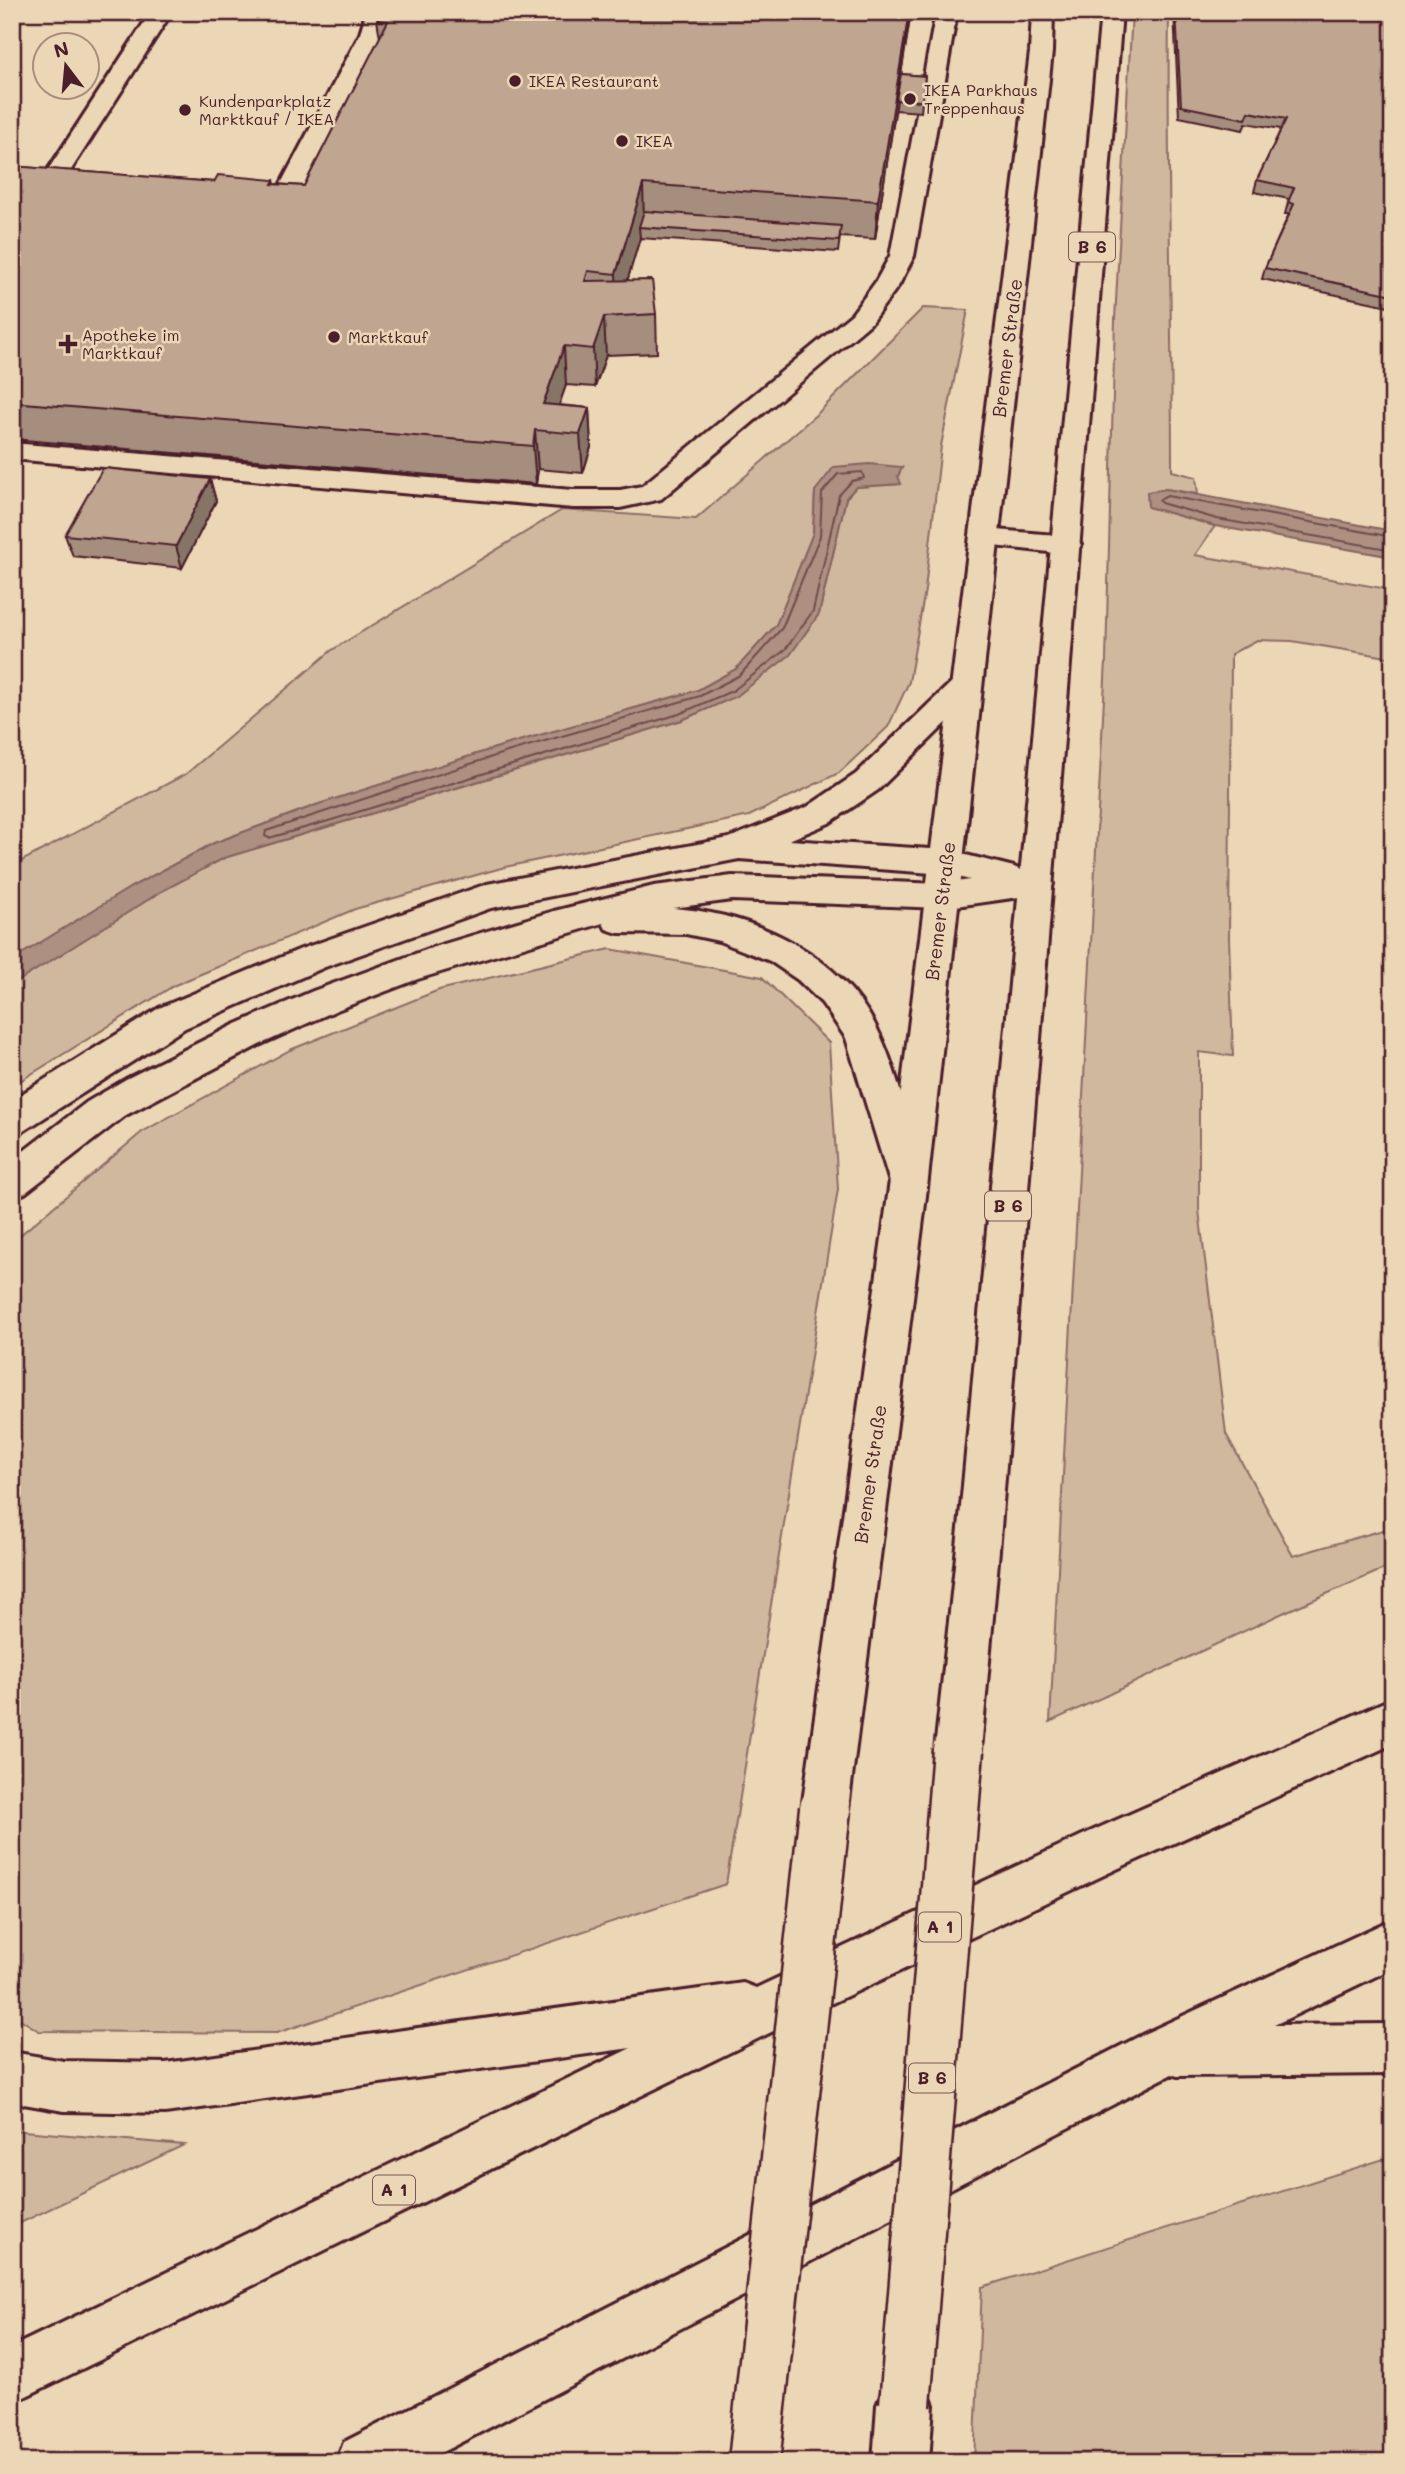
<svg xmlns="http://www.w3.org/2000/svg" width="1405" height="2474" font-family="Mali,sans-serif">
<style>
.green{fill:#d0b89f;stroke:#8d6c65;stroke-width:2}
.water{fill:#ad9081;stroke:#85635f;stroke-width:2}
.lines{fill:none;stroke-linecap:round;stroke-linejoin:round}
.shore{stroke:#724c4d;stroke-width:2}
.minor-casing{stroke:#4a1f2b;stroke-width:6}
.major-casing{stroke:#4a1f2b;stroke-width:6}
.highway-casing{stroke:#4a1f2b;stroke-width:6}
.minor{fill:#ebd6b5;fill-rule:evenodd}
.major{fill:#ebd6b5;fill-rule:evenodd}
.highway{fill:#ebd6b5;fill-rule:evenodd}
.major-bridge-casing{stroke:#4a1f2b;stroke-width:55;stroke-linecap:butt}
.major-bridge{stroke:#ebd6b5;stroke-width:50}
.wall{fill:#a58e7d;stroke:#4a1f2b;stroke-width:2}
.shaded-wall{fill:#867466;stroke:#4a1f2b;stroke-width:2}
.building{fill:#c0a591;stroke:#4a1f2b;stroke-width:2}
.poi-dot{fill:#4a1f2b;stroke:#ebd6b5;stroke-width:2.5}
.labels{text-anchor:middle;stroke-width:5;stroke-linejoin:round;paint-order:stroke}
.far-poi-label{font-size:16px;fill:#4a1f2b;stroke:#ebd6b5;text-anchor:start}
.shield{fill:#ebd6b5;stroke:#7a5654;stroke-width:2}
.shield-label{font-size:18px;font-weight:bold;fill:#4a1f2b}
.street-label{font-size:19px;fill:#4a1f2b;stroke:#ebd6b5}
</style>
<rect width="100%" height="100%" fill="#ebd6b5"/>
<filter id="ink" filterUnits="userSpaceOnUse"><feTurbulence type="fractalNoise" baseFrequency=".0143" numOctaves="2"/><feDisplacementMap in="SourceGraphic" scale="14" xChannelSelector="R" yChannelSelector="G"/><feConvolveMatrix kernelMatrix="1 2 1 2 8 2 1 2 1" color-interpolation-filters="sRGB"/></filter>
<g filter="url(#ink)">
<path class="green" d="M1132 12H1169C1167 165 1172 318 1172 471L1196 477 1198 494 1166 489 1148 492V507L1215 526 1195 555 1393 590V658L1292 641 1257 640 1231 654 1229 938 1233 1056 1199 1052V1210L1226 1434 1293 1556 1393 1527V1565L1285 1612 1050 1722 1106 660 1115 319Z
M923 308 968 310 941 446 925 590 909 682 888 727 839 773 749 816 505 867 355 909 175 985 12 1086V985L162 891 224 858 682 720 737 696 819 614 846 498 856 487 900 484 898 476 902 468 815 491 813 533 776 625 736 669 698 690 505 745 319 804 214 843 131 887 12 960V866L186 774 332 650 562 510 696 519 818 413Z
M610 949 762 977 829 1043 838 1189 726 1884 277 2033 39 2031 12 2014V1242L142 1132 290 1050 439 990Z
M12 2130 184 2145 12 2227Z
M1393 2156V2462H974L982 2287Z"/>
<path class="water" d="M869 464 902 467 898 476 901 484 856 487 846 498 819 614 790 655 737 696 682 720 224 858 162 891 12 985V960L131 887 214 843 319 804 505 745 698 690 736 669 776 625 813 533 815 491 834 467Z
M1166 489 1393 531V557L1215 526 1148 507 1147 492Z"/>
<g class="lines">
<path class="shore" d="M862 472 864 478 852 481 839 495 813 611 785 650 734 690 679 714 325 822 269 838 265 836 266 831 507 752 700 696 740 675 782 628 820 536 822 493 838 474Z
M1393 537 1167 496 1159 500 1161 503 1217 519 1393 550"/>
<defs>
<path id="minor" d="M151 12H172L62 184H46L42 179Z
M366 12H387L382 34 299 195 295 200H279L275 195 360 34Z
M936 12H957L914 256 899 285 870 324 661 499 620 508H573L12 459V443L573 490H620L642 486 852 314 875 283 890 256Z
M985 529 1067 536 1077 539 1081 545 1077 551 1067 554 975 544 971 538 975 532Z"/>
<path id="major" d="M1032 12H1053L1052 52 927 1188 848 1809 842 1826 825 1832 808 1826 802 1809 889 1188 1030 52Z
M1101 12H1122L1001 1528 981 1750 974 1766 958 1773 942 1766 935 1750 959 1528Z
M905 2377 925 2385 933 2405 929 2462H873L877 2405 885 2385Z"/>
<path id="highway" d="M967 675 978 678 982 685 978 692 878 790 829 823 789 840 946 850 1014 867 1027 873 1036 872 1048 875 1053 884 1048 893 942 908 732 900 673 908C757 914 844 955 880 1035 902 1083 911 1138 927 1188L921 1199 908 1204 895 1199 846 1038 822 1003 798 980 770 961 719 941 686 934 618 933 606 929 603 923 418 979 337 1010 259 1045 126 1115 25 1193 12 1198V1160L87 1102 126 1079 234 1025 313 991 434 947 554 911 654 886 732 876 942 884 970 880 946 874 739 859 491 908 325 967 185 1028 25 1130 12 1134V1100L159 1008 301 949 487 884 729 838 807 807 856 774 956 678Z
M1393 1698V1744L1121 1867 794 2021 12 2403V2347L631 2048 165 2113 64 2111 12 2102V2052L64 2061 165 2063 743 1983 756 1988 1087 1833Z
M1393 1919V1968L1274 2025 1393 2024V2074L1177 2076 1172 2074 423 2462H336L344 2442 1146 2033Z"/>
</defs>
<use href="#minor" class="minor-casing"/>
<use href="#major" class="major-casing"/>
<use href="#highway" class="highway-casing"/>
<use href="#minor" class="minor"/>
<use href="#major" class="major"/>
<use href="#highway" class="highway"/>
<defs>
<path id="major-bridge" d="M905 2405 958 1750
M754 2462 825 1809"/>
</defs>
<use href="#major-bridge" class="major-bridge-casing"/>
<use href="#major-bridge" class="major-bridge"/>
</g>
<path class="wall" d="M381 12H911L901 74 925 76 921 112 895 110 875 239 840 237 838 252 640 238 627 281 656 314 657 353 606 355 595 387 566 385 559 405 589 408 591 447 583 473 538 469 536 484 12 439V166L214 182 274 180 275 184 304 186 380 38 377 20Z
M1174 12H1393V307L1262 279 1265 268 1289 214H1285L1289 199 1254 192 1257 180 1281 129 1246 123 1243 130 1179 117Z
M210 479 216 501 182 568 73 556 65 535Z"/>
<path class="shaded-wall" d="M909 12H911L875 239 878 201Z
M643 184 644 222 639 227 640 238 618 312 616 274Z
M604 317 606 355 595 387 593 349Z
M564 346 566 385 550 431 543 404Z
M589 408 591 447 583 473 580 434Z
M535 430 538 469 536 484 533 446Z
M210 479 216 501 182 568 176 546Z"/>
<path class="building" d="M381 12H909L878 201 643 184 616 274 588 271 585 281 652 280 656 314 604 317 593 349 564 346 543 404 589 408 580 434 535 430 533 446 12 402V166L214 182 218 175 274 180 272 184 304 186 388 21 377 20Z
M1176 12H1393V295L1265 268 1294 204 1288 202 1294 188 1257 180 1286 119 1249 112 1246 119 1181 106Z
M901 74 925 76 922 101 896 100Z
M644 211 841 226 839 241 639 227Z
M103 468 210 479 176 546 65 535Z"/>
</g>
<g class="poi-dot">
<circle cx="515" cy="81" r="7"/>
<circle cx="910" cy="99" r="7"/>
<circle cx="185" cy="110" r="7"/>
<circle cx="622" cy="141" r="7"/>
<circle cx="334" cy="337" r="7"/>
<path d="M64.5 333.5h7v7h7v7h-7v7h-7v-7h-7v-7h7z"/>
</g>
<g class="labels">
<g class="far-poi-label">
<text x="529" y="87">IKEA Restaurant</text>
<text x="924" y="96">IKEA Parkhaus<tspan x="924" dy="18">Treppenhaus</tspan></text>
<text x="199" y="107">Kundenparkplatz<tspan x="199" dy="18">Marktkauf / IKEA</tspan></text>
<text x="636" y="147">IKEA</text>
<text x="82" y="341">Apotheke im<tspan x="82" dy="18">Marktkauf</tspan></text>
<text x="348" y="343">Marktkauf</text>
</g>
<g class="shield">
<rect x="1069" y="232.5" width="46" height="29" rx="5"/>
<rect x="985" y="1191.5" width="46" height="29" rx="5"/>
<rect x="919" y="1912.5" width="42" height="29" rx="5"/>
<rect x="909" y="2063.5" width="46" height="29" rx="5"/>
<rect x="373" y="2175.5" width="42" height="29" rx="5"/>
</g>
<g class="shield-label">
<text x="1092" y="253">B 6</text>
<text x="1008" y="1212">B 6</text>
<text x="940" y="1933">A 1</text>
<text x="932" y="2084">B 6</text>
<text x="394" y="2196">A 1</text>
</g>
<g class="street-label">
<text transform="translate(1007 348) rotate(-83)" y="7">Bremer Straße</text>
<text transform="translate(940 911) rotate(-83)" y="7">Bremer Straße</text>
<text transform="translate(870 1474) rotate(-82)" y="7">Bremer Straße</text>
</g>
</g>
<rect width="1405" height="2474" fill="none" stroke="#ebd6b5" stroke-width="42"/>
<rect x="21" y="21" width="1363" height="2432" fill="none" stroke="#4a1f2b" stroke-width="2.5" filter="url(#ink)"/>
<g transform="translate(66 66) rotate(344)"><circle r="33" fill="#ebd6b5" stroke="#ab8d7e" stroke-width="2"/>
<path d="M0-5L12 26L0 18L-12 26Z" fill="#4a1f2b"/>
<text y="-10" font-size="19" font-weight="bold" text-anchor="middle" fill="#4a1f2b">N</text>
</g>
</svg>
